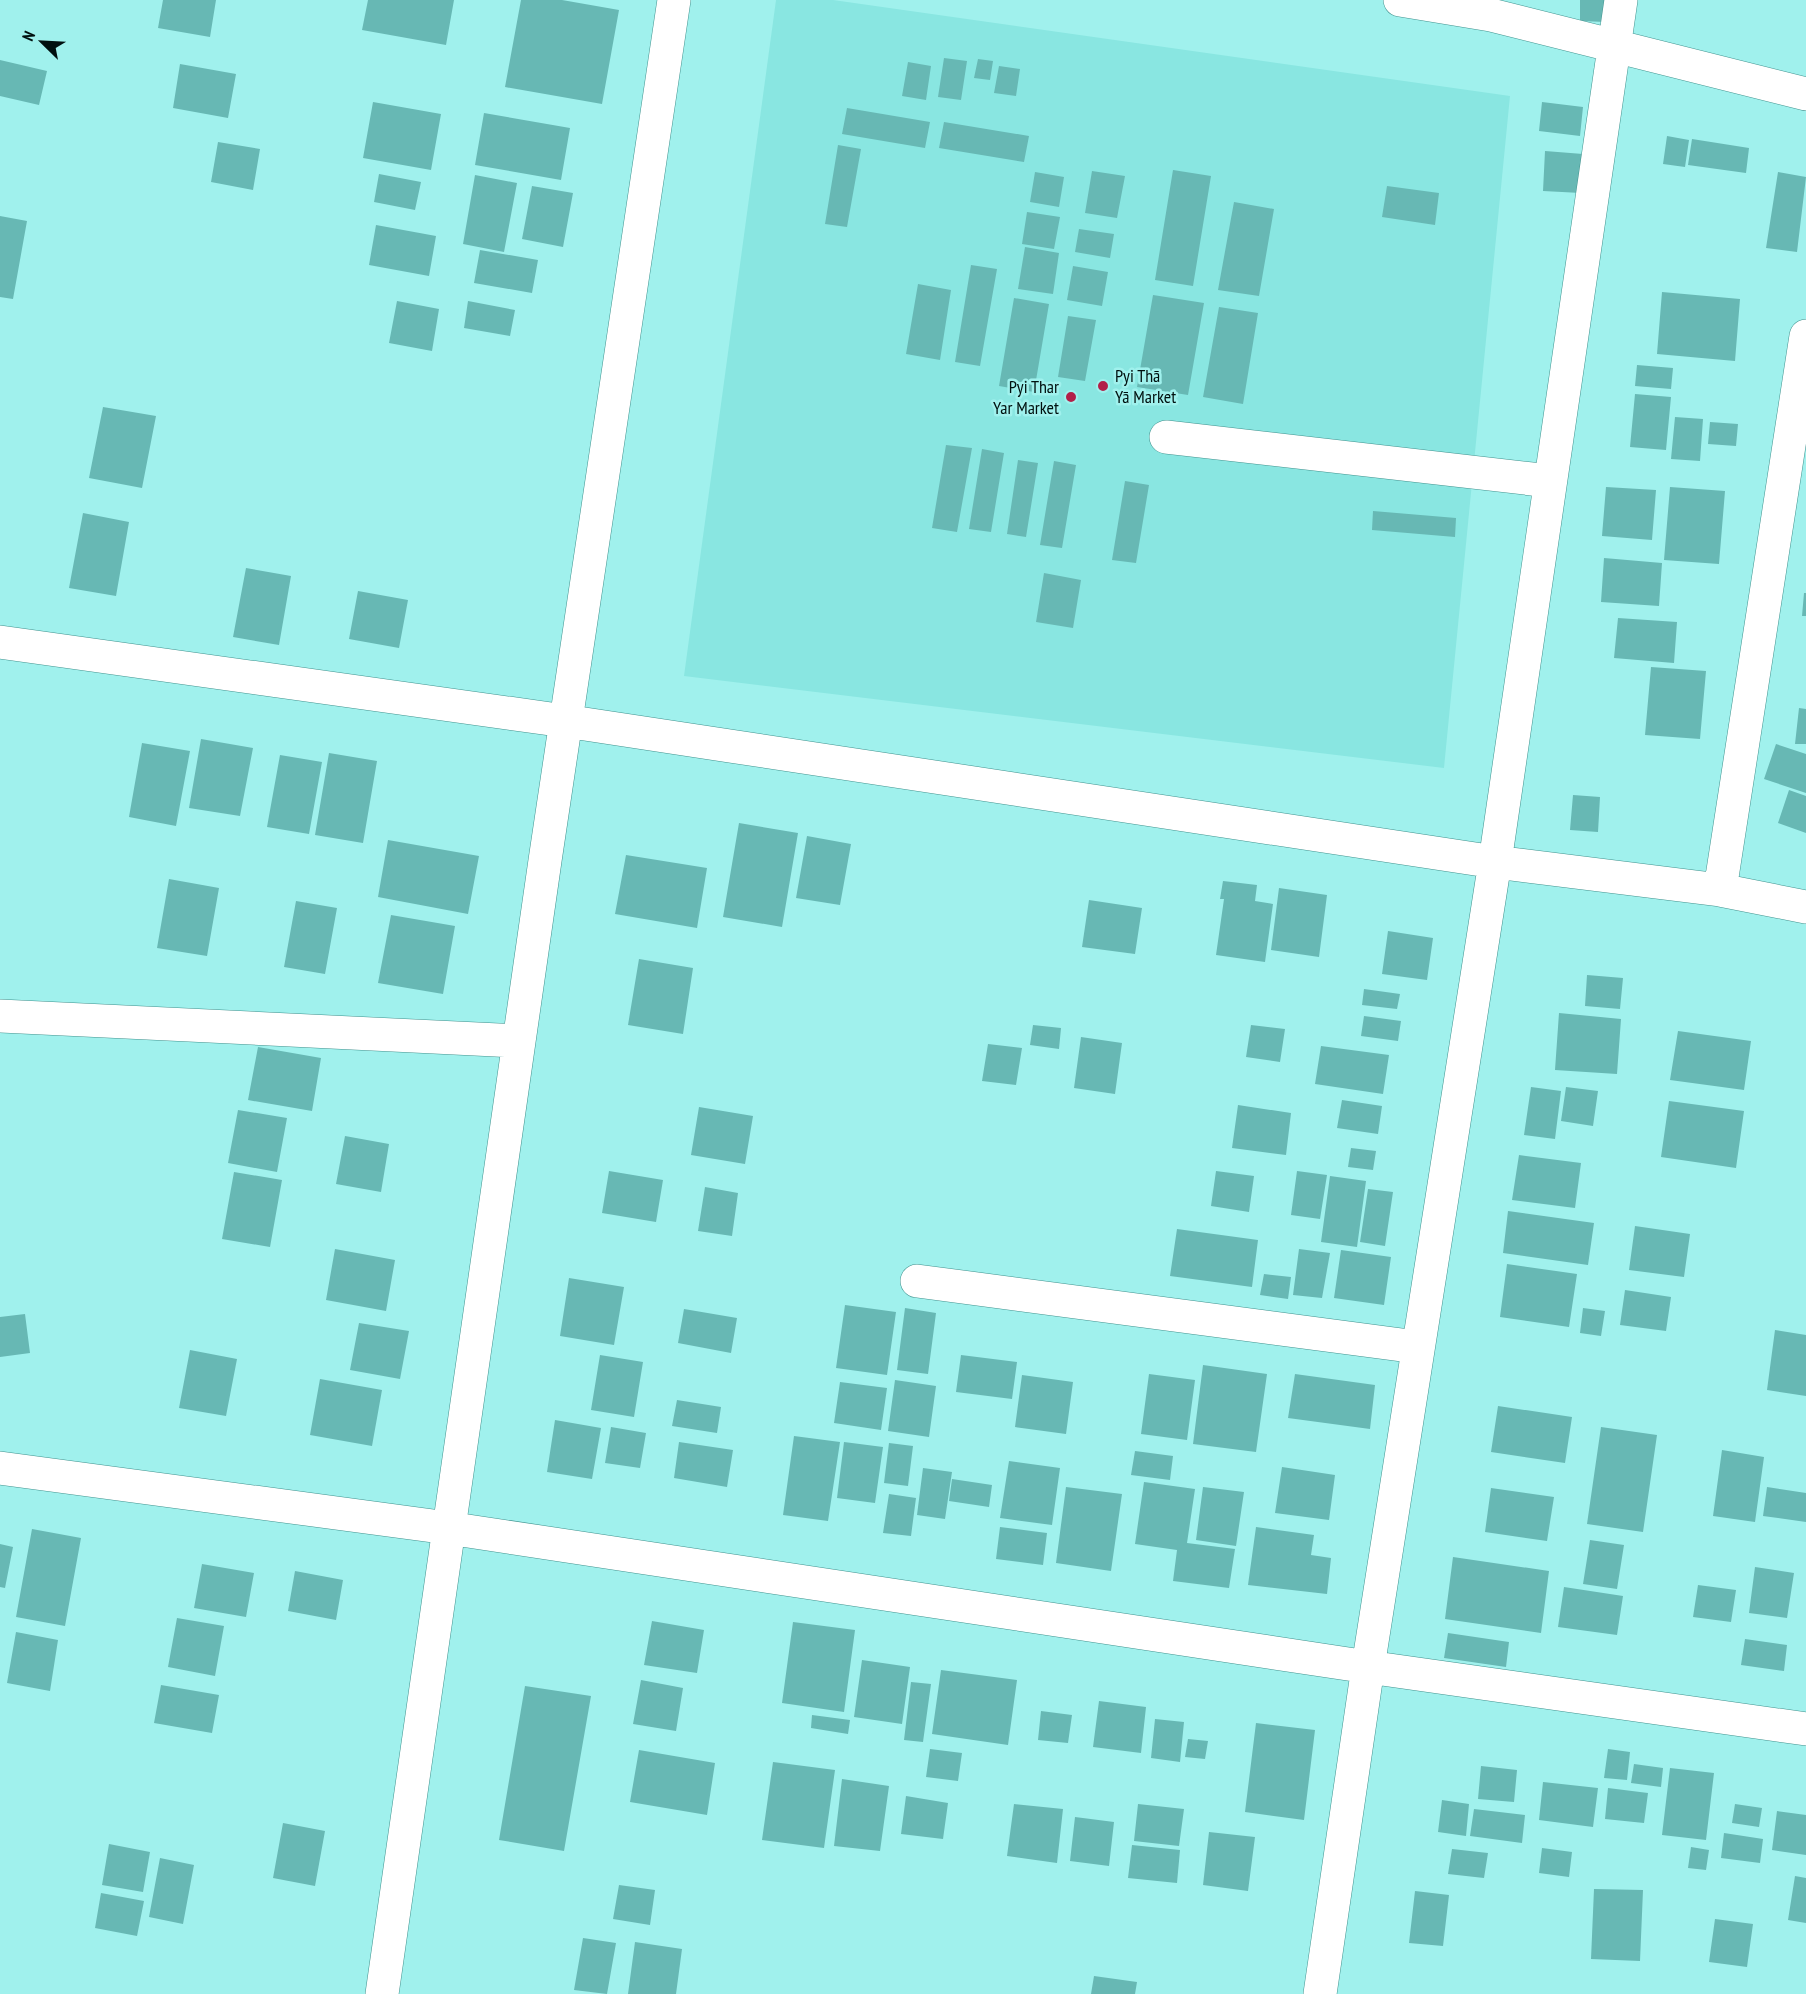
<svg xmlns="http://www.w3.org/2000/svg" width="1806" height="1994" font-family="'PT Sans Narrow',sans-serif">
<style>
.built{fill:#89e6e1}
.building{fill:#67b8b4}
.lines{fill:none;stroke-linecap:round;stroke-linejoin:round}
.minor-casing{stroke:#41938f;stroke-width:34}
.minor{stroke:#fff;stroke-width:33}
.poi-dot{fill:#b21f48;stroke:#a0f1ed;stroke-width:2}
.labels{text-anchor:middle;stroke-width:5;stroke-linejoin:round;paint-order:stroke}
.poi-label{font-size:18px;fill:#00100f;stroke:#a0f1ed;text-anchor:start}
</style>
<rect width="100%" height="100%" fill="#a0f1ed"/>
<path class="built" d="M776 0H833L1510 96 1444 768 684 676Z"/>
<path class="building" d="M163 0H216L210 37 158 28Z
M368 0H454L446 45 362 30Z
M521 0H562L619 10 602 104 505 87Z
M1580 0H1606V22L1580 21Z
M944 58 967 61 961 100 938 97Z
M978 59 993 61 990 80 974 78Z
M0 60 47 71 39 105 0 96Z
M908 62 931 66 926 100 902 96Z
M180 64 236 74 228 118 173 108Z
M999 66 1020 69 1016 96 994 93Z
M373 102 441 114 431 170 363 158Z
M1542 102 1583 107 1580 136 1539 131Z
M847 108 930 122 925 148 842 134Z
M484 113 570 128 561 180 475 165Z
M944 122 1029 136 1024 162 939 148Z
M1667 136 1689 140 1685 167 1663 164Z
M1692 139 1749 148 1746 173 1688 165Z
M218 142 260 149 253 190 211 182Z
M838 145 861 149 847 227 825 224Z
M1545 151 1583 154 1581 193 1543 191Z
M1173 170 1211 176 1193 286 1155 280Z
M1092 171 1125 176 1117 218 1085 213Z
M1035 172 1064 177 1059 207 1030 202Z
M1778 172 1806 177 1797 252 1766 248Z
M379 174 421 182 415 210 374 202Z
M475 175 517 183 504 252 463 244Z
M532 186 573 193 563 247 522 239Z
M1387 186 1439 193 1435 225 1382 217Z
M1234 202 1274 209 1259 296 1218 290Z
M1027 212 1060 217 1054 249 1022 244Z
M0 216 27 221 13 299 0 297Z
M376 225 436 236 429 276 369 265Z
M1079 229 1114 234 1110 258 1075 252Z
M1025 247 1059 253 1053 294 1018 289Z
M480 250 538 260 532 293 474 283Z
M971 265 997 269 980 366 955 362Z
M1073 266 1108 272 1102 306 1067 300Z
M918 284 951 290 940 360 906 354Z
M1662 292 1740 299 1735 361 1657 354Z
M1153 295 1204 303 1188 395 1137 387Z
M1014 298 1049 304 1034 392 999 386Z
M397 301 439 309 432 351 389 343Z
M468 301 515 310 510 336 464 328Z
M1219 307 1258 313 1243 404 1203 397Z
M1068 316 1096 320 1085 381 1058 377Z
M1637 365 1673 368 1671 389 1635 386Z
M1635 394 1671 397 1666 450 1630 447Z
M103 407 156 416 142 488 89 478Z
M1675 417 1703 419 1700 461 1671 459Z
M1710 422 1738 424 1736 446 1708 444Z
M946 445 972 448 957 532 932 528Z
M982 449 1004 453 991 532 969 529Z
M1018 460 1038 463 1026 537 1007 534Z
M1054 461 1076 465 1062 548 1040 545Z
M1125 481 1149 485 1136 563 1112 560Z
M1606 487 1656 490 1652 540 1602 536Z
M1670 487 1725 491 1719 564 1664 560Z
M1373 511 1456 518 1455 537 1372 530Z
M83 513 129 522 116 596 69 588Z
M1604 558 1662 563 1659 606 1601 602Z
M246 568 291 576 279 645 233 637Z
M1044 573 1081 580 1073 628 1036 622Z
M358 591 408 600 399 648 349 639Z
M1804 593H1806V616H1802Z
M1618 618 1677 622 1674 663 1614 658Z
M1651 667 1706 671 1700 739 1645 735Z
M1799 708 1806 709V744H1795Z
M201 739 253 748 240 816 189 808Z
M142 743 190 751 176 826 129 817Z
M1776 744 1806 754V793L1764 779Z
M329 753 377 761 363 843 315 835Z
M280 755 322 762 309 834 267 827Z
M1789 790 1806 796V833L1778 823Z
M1573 795 1600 797 1598 832 1570 830Z
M739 823 798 833 782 927 723 917Z
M807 836 851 844 840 905 796 898Z
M388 840 479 856 468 914 378 897Z
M626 855 707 868 697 928 615 914Z
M169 879 219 888 207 956 157 948Z
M1223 881 1257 885 1255 901 1273 904 1265 962 1216 955 1224 899H1220Z
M1279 888 1327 895 1319 957 1271 950Z
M1089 900 1142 908 1135 954 1082 947Z
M296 901 337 908 325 974 284 967Z
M391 915 455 926 443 994 378 983Z
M1388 931 1433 938 1427 980 1382 974Z
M639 959 693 968 683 1034 628 1025Z
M1587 975 1623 978 1620 1009 1585 1006Z
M1364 989 1400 994 1397 1009 1362 1005Z
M1559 1013 1621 1019 1617 1074 1555 1070Z
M1364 1016 1401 1021 1398 1041 1361 1036Z
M1033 1025 1061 1028 1059 1049 1030 1045Z
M1251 1025 1285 1029 1280 1062 1246 1057Z
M1678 1031 1751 1041 1744 1090 1670 1080Z
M1081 1037 1122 1043 1115 1094 1074 1088Z
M988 1044 1022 1048 1016 1085 982 1081Z
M1321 1046 1389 1055 1383 1094 1315 1084Z
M258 1047 321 1058 312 1111 248 1100Z
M1531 1087 1561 1091 1555 1139 1524 1135Z
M1566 1087 1598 1091 1593 1126 1561 1121Z
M1342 1100 1382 1106 1378 1134 1337 1128Z
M1669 1101 1744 1111 1736 1168 1661 1157Z
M1238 1105 1291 1113 1286 1155 1232 1148Z
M699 1107 753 1116 745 1164 691 1155Z
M238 1110 287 1118 277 1172 228 1163Z
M345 1136 389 1144 381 1192 336 1184Z
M1351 1148 1376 1151 1373 1170 1348 1167Z
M1519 1155 1581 1163 1575 1208 1512 1200Z
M609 1171 663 1180 656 1222 602 1213Z
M1216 1171 1254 1176 1249 1212 1211 1206Z
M1297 1171 1327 1175 1320 1219 1291 1215Z
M234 1172 282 1180 270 1247 222 1239Z
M1330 1176 1366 1181 1357 1247 1321 1242Z
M705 1187 738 1193 732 1236 698 1231Z
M1368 1189 1393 1192 1385 1246 1360 1242Z
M1508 1211 1594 1223 1588 1265 1503 1253Z
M1635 1226 1690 1234 1684 1277 1629 1270Z
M1177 1229 1258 1240 1252 1287 1170 1276Z
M335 1249 395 1260 386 1311 326 1300Z
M1299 1249 1330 1253 1322 1298 1293 1295Z
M1341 1250 1391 1257 1384 1305 1334 1298Z
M1507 1264 1577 1274 1569 1327 1500 1317Z
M1264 1274 1291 1277 1288 1299 1260 1295Z
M569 1278 624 1287 614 1345 560 1336Z
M1625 1290 1671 1297 1666 1331 1620 1325Z
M845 1305 896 1312 887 1375 836 1368Z
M905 1308 936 1313 928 1374 897 1370Z
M1583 1308 1605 1311 1601 1336 1580 1333Z
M684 1309 737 1318 731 1353 678 1343Z
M25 1314 30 1353 0 1357V1317Z
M359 1323 409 1331 400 1379 350 1370Z
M1775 1330 1806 1335V1396L1767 1390Z
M190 1350 237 1359 226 1416 179 1408Z
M600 1355 643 1362 634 1417 591 1410Z
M961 1355 1017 1362 1012 1399 956 1392Z
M1203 1365 1267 1374 1256 1452 1193 1444Z
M1149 1374 1195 1380 1187 1440 1141 1434Z
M1295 1374 1375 1385 1370 1429 1288 1418Z
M1022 1375 1073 1382 1066 1434 1015 1427Z
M320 1379 382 1390 372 1446 310 1435Z
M895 1380 936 1386 929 1437 888 1431Z
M840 1382 887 1388 881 1430 834 1423Z
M677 1400 721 1407 717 1433 672 1426Z
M1498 1406 1572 1417 1565 1463 1491 1452Z
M555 1420 601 1428 592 1479 547 1472Z
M611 1427 646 1433 640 1468 605 1463Z
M1601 1427 1657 1435 1643 1532 1587 1524Z
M794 1436 840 1442 828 1521 783 1515Z
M679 1442 733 1450 727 1487 674 1478Z
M844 1442 883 1447 875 1503 837 1498Z
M889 1443 913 1446 908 1486 884 1483Z
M1722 1450 1764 1457 1755 1522 1713 1516Z
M1135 1451 1173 1456 1170 1480 1131 1475Z
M1009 1461 1060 1468 1052 1525 1000 1518Z
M1282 1467 1335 1475 1329 1520 1275 1513Z
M923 1468 952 1472 945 1519 917 1515Z
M952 1479 992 1485 989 1507 949 1501Z
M1144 1482 1195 1489 1187 1543 1235 1549 1229 1588 1173 1581 1177 1550 1135 1544Z
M1066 1487 1122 1494 1111 1571 1056 1563Z
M1203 1487 1244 1492 1236 1546 1196 1540Z
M1767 1487 1806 1493V1522L1763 1516Z
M1491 1488 1554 1497 1547 1541 1485 1532Z
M889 1494 916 1498 911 1536 883 1533Z
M1000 1527 1047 1533 1043 1565 996 1559Z
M1256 1527 1314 1535 1311 1555 1331 1558 1327 1594 1248 1585Z
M32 1529 81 1538 65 1626 16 1617Z
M1590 1540 1624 1545 1617 1589 1583 1584Z
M0 1544 13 1547 5 1588 0 1587Z
M1453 1557 1549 1571 1541 1633 1445 1619Z
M202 1564 254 1573 246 1617 194 1608Z
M1755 1567 1794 1573 1787 1618 1749 1613Z
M295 1571 343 1580 336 1620 288 1611Z
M1698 1585 1736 1590 1731 1622 1693 1617Z
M1564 1587 1623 1596 1617 1635 1558 1627Z
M177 1618 224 1626 215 1676 168 1667Z
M652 1621 704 1630 697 1673 644 1665Z
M793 1622 855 1630 844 1712 782 1703Z
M16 1632 58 1640 50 1691 7 1683Z
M1448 1633 1509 1642 1506 1667 1444 1658Z
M1745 1639 1787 1645 1784 1671 1741 1665Z
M862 1660 910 1667 902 1724 854 1717Z
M941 1670 1017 1680 1008 1745 932 1734Z
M641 1680 683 1688 676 1731 633 1724Z
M911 1682 931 1684 923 1742 904 1740Z
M161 1685 219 1695 212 1733 154 1723Z
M525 1686 591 1696 564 1851 499 1840Z
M1099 1701 1146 1707 1141 1753 1093 1747Z
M1041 1711 1072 1715 1068 1743 1038 1740Z
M812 1715 850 1720 848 1734 811 1728Z
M1155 1719 1184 1722 1180 1762 1151 1758Z
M1256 1723 1315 1730 1304 1820 1245 1812Z
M1188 1739 1208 1741 1205 1759 1185 1757Z
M930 1749 962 1753 958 1781 926 1777Z
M1608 1749 1630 1752 1627 1780 1604 1778Z
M639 1750 715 1763 707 1815 630 1802Z
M773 1762 835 1770 824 1848 762 1840Z
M1634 1764 1663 1768 1661 1787 1631 1783Z
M1481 1766 1517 1770 1514 1802 1478 1799Z
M1670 1768 1714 1773 1706 1840 1662 1835Z
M842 1779 889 1786 880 1851 834 1846Z
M1543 1782 1598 1788 1593 1827 1539 1820Z
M1608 1788 1648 1793 1644 1823 1605 1819Z
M906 1796 948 1803 943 1839 901 1834Z
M1442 1800 1469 1804 1466 1836 1438 1832Z
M1014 1804 1063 1809 1057 1863 1007 1856Z
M1138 1804 1184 1809 1179 1846 1134 1841Z
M1735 1804 1762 1808 1759 1827 1732 1823Z
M1474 1809 1525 1815 1522 1843 1470 1836Z
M1777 1811 1806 1815V1855L1772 1850Z
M1075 1817 1114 1822 1109 1866 1070 1861Z
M283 1823 325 1831 315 1886 273 1878Z
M1209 1832 1255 1837 1248 1891 1203 1885Z
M1724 1833 1763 1839 1760 1863 1721 1858Z
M109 1844 150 1852 143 1892 102 1885Z
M1132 1845 1180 1850 1177 1883 1128 1878Z
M1691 1847 1709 1850 1706 1870 1688 1868Z
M1542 1848 1572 1852 1569 1877 1539 1873Z
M1452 1849 1488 1853 1484 1878 1448 1874Z
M160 1858 194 1865 183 1924 149 1917Z
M1795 1876 1806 1878V1923L1788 1920Z
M619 1885 655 1890 650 1925 613 1919Z
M1594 1889 1643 1890 1640 1961 1591 1959Z
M1415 1891 1449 1895 1443 1946 1409 1943Z
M101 1893 144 1901 137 1936 95 1928Z
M1715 1919 1753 1924 1747 1967 1709 1962Z
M583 1938 616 1943 607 1994 574 1990Z
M635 1942 682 1949 676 1994H628Z
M1094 1976 1137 1982 1135 1994H1091Z"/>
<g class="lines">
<defs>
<path id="minor" d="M1400 0 1491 15 1806 94
M1166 437 1550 481
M0 642 565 721 1495 862 1720 890 1806 907
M1720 890 1806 336
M0 1016 518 1041
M917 1281 1417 1347
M0 1468 448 1528 1368 1667 1806 1729
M382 1994C475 1329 573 664 674 0
M1320 1994 1368 1667 1495 862 1621 0"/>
</defs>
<use href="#minor" class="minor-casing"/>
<use href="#minor" class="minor"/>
</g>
<g class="poi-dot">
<circle cx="1103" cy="386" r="6"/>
<circle cx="1071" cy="397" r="6"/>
</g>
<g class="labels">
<g class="poi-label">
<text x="1115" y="382">Pyi Thā<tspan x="1115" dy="21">Yā Market</tspan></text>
<text x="1059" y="393" text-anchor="end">Pyi Thar<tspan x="1059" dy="21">Yar Market</tspan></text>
</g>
</g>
<g transform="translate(42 42) rotate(294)" stroke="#a0f1ed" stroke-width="4.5" paint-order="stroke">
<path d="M0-4.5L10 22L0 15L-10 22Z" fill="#00100f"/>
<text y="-9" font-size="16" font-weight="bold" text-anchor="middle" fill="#00100f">N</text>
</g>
</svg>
